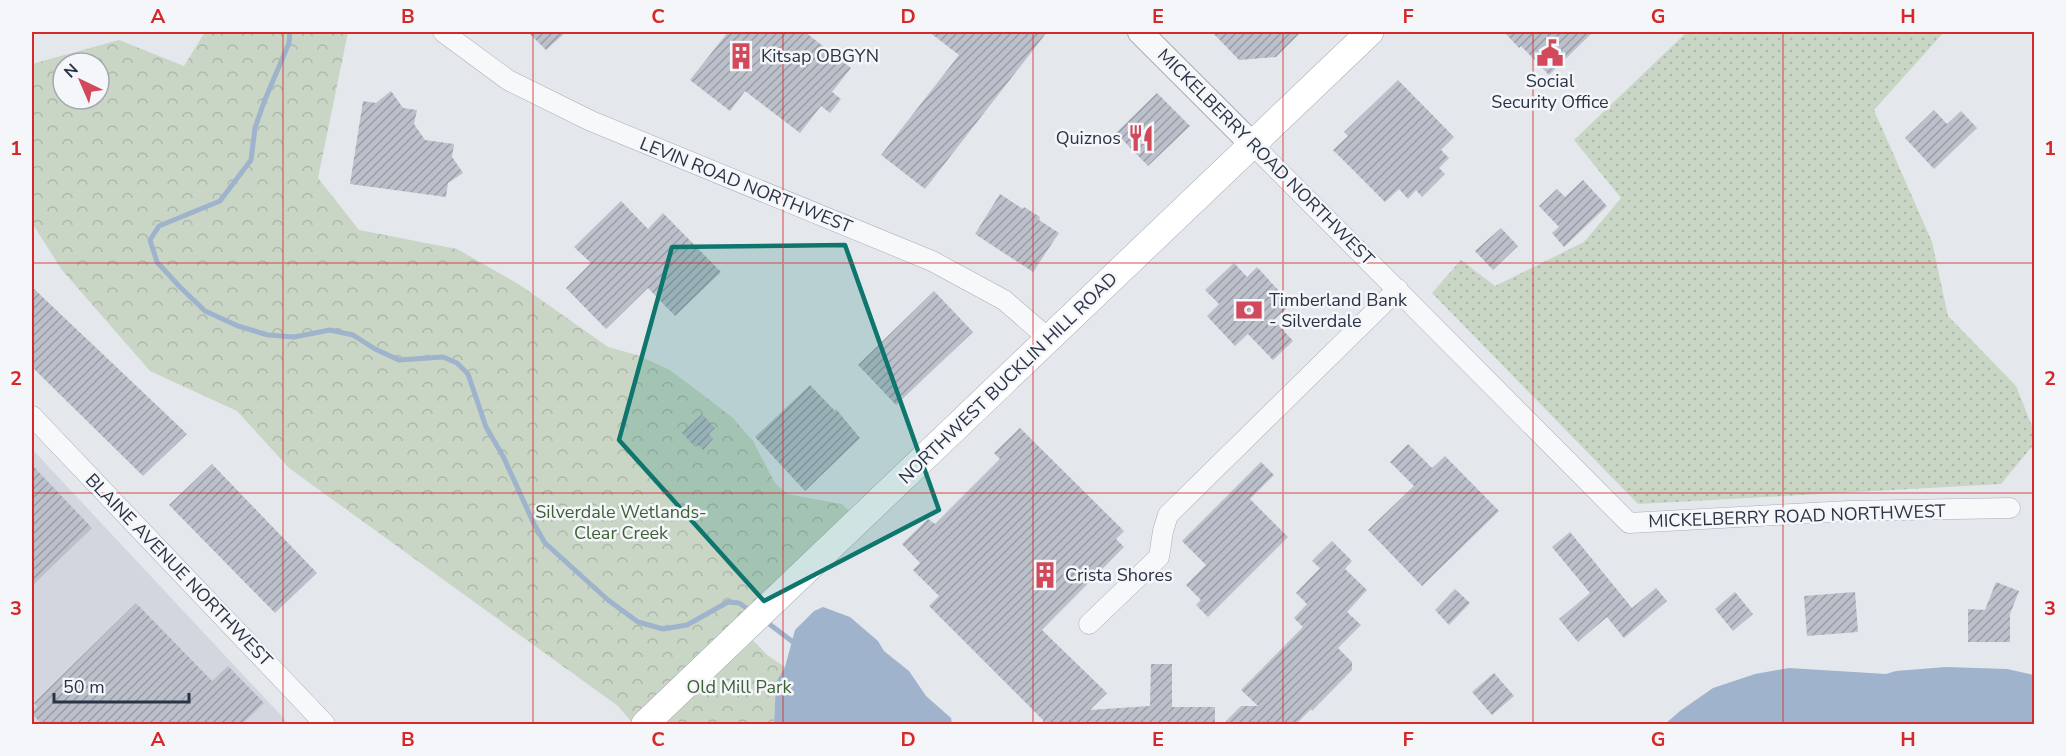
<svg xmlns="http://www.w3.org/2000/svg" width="2066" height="756" font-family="'Nunito Sans',sans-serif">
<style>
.built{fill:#d2d6de}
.grass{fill:url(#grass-dots)}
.park{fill:url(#park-crowns);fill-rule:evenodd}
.water{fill:#9fb4cc}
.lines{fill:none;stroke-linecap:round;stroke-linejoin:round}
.stream{stroke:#9fb4cc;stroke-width:5}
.building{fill:url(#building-hatch)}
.minor-casing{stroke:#a9aeb7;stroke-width:21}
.tertiary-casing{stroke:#a9aeb7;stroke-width:26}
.secondary-casing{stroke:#a9aeb7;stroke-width:28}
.minor{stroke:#f7f8fa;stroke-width:20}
.tertiary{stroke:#f7f8fa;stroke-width:24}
.secondary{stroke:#fff;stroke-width:27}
.marked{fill:#0f766e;fill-opacity:0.2;stroke:#0f766e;stroke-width:4.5;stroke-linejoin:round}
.grid{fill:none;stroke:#d62828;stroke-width:1.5;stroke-opacity:0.55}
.labels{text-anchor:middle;stroke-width:5;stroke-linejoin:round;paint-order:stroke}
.poi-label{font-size:18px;fill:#2b3445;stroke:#f4f6f9;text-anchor:start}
.street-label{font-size:18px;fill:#2b3445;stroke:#f4f6f9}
.park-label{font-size:18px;fill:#3f6138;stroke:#f4f6f9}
.neatline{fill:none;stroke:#d62828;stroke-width:2}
.grid-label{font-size:20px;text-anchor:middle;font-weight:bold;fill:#d62828}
</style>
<defs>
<pattern id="grass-dots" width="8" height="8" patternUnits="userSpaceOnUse" patternTransform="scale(1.5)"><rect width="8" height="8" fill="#c9d6c5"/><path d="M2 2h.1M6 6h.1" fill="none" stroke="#adb8ab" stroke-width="1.8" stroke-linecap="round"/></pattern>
<pattern id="park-crowns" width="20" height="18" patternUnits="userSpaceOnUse" patternTransform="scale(1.5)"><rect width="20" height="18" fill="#c9d6c5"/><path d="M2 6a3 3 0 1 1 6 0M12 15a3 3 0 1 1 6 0" fill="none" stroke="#adb8ab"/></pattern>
<pattern id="building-hatch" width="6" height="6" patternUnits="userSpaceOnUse" patternTransform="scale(1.5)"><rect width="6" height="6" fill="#bbc0ca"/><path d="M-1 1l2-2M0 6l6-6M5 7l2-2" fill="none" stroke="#989da6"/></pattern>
</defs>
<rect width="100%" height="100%" fill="#e4e7ec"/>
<path class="built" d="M32 449 289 724H32Z"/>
<path class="grass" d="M1687 32H1944L1874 110 1932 242 1948 316 2016 386 2034 431V444L2001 484 1638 504 1432 293 1461 260 1495 286 1584 242 1621 198 1574 140Z"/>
<path class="park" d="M205 32H348L318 178 359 230 457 249 520 285 608 347 637 355 670 370 732 417 753 441 775 483 787 494 842 504 859 521 744 631 767 655 785 667 776 682 774 724H633L618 706 289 468 237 411 150 371 62 270 32 223V64L119 40 184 66ZM63 63H99V99H63Z"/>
<path class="water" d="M823 607 850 617 878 641 884 651 909 671 926 696 951 718 952 724H774L776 682 785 667 795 630 814 611Z
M1946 667 2007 669 2034 675V724H1665L1680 711 1713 688 1755 674 1789 668 1886 674 1896 671Z"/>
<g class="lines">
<path class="stream" d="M290 32 289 43 264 102 255 128 251 160 220 201 159 226 150 240 157 262 180 287 205 311 238 326 268 335 294 337 330 330 353 335 375 349 399 360 443 357 457 363 468 374 486 427 503 456 534 524 545 543 608 600 638 622 663 629 687 625 728 602 739 603 751 611
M764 620 793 642"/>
</g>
<path class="building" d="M528 32H566L546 50Z
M728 32H805L851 68 832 92 841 99 830 113 821 106 800 133 745 91 730 111 690 80Z
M929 32H1047L925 189 881 155 959 55Z
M1212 32H1301L1276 57 1239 60Z
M1504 32H1593L1549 75 1521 46 1519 48Z
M1398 80 1454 137 1441 150 1449 158 1439 168 1445 174 1422 197 1416 190 1408 199 1399 189 1385 202 1333 150 1348 136 1344 132Z
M391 91 403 108 417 110 414 124 425 140 454 144 452 157 463 173 448 183 446 197 350 184 363 101 376 103Z
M1157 93 1190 126 1148 166 1116 133Z
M1934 110 1947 124 1961 111 1977 128 1934 169 1905 138Z
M1583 180 1607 206 1564 247 1552 233 1559 227 1539 206 1557 189 1565 197Z
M1000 194 1023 209 1024 207 1040 217 1039 220 1059 233 1033 272 975 234Z
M621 201 648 229 663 213 721 272 675 316 648 288 606 329 566 288 591 263 574 247Z
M1501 228 1518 246 1493 270 1475 251Z
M1234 263 1247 277 1257 267 1291 304 1274 320 1293 341 1273 360 1248 334 1235 346 1207 316 1219 304 1205 290Z
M32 287 187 434 143 476 32 367Z
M934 291 973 332 896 405 858 365Z
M810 385 835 411 836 409 860 438 805 491 755 437Z
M702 414 715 428 709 434 713 439 703 450 698 445 695 447 682 433Z
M1020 428 1124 531 1116 539 1124 547 1042 630 1107 693 1090 710 1150 706 1151 664H1172V707H1215V724H1043V720L929 606 939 596 913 570 920 563 902 544 928 519 935 524 1000 459 994 453Z
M1408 444 1432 468 1445 456 1499 511 1422 586 1368 530 1414 486 1390 462Z
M1261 462 1274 475 1250 499 1288 537 1208 617 1196 605 1201 600 1186 585 1206 565 1182 541Z
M212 464 317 573 275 613 169 505Z
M32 465 92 528 32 586Z
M1570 532 1632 608 1656 588 1667 601 1624 638 1607 617 1578 642 1559 619 1590 593 1552 547Z
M1332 541 1352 561 1345 569 1367 590 1347 612 1361 625 1338 648 1352 662V670L1312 711 1311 709 1296 724H1223L1241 706H1258L1241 690 1303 627 1294 618 1307 604 1296 593 1320 568 1312 561Z
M1996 582 2019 591 2010 614V642H1968V609L1985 610Z
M1455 589 1470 603 1449 625 1435 610Z
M1735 592 1753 614 1733 631 1715 609Z
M1855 592 1858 632 1807 636 1804 596Z
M136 603 212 681 228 666 264 703 242 724H42L32 714 37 706 34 703Z
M1494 673 1514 696 1492 715 1472 692Z"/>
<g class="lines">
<defs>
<path id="minor" d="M443 32 508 80 591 121 932 261 1004 300 1049 339
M1252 144 1629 523 1849 511 2010 508
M32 416 325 724
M1089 624 1159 557 1163 531 1168 515 1398 289"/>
<path id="tertiary" d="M1140 32 1252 144"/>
<path id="secondary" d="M645 724 1370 32"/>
</defs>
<use href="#minor" class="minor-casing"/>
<use href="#tertiary" class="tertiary-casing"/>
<use href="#secondary" class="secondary-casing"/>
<use href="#minor" class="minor"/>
<use href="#tertiary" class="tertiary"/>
<use href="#secondary" class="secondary"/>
</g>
<path class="marked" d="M845 245 939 510 764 601 619 440 672 247Z"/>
<path class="grid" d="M283 32V724M533 32V724M783 32V724M1033 32V724M1283 32V724M1533 32V724M1783 32V724M32 263H2034M32 493H2034"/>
<defs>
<symbol id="civic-bare" viewBox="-9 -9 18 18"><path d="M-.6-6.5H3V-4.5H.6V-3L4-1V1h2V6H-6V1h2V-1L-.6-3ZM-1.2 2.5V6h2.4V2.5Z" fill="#d1495b" stroke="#f4f6f9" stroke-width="2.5" paint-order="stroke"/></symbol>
<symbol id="building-bare" viewBox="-9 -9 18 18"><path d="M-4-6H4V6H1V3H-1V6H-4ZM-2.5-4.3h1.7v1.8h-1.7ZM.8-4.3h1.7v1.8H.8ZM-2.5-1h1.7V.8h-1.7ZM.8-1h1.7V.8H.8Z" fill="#d1495b" stroke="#f4f6f9" stroke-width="2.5" paint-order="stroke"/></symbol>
<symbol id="restaurant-bare" viewBox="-9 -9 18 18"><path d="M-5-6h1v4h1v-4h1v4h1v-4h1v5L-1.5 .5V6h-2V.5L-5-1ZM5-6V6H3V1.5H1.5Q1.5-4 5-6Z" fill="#d1495b" stroke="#f4f6f9" stroke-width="2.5" paint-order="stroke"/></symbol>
<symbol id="bank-bare" viewBox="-9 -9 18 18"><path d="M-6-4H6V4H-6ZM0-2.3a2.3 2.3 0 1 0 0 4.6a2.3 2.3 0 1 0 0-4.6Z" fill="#d1495b" stroke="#f4f6f9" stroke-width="2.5" paint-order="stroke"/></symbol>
</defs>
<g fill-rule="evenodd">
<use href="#civic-bare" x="1531" y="34" width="38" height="38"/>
<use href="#building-bare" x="722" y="37" width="38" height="38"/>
<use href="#restaurant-bare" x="1122" y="119" width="38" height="38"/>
<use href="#bank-bare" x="1230" y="291" width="38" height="38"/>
<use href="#building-bare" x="1026" y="556" width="38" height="38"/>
</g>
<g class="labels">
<g class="poi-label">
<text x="761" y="62">Kitsap OBGYN</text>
<text x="1550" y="87" text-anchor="middle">Social<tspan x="1550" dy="21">Security Office</tspan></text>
<text x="1121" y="144" text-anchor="end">Quiznos</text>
<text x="1269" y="306">Timberland Bank<tspan x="1269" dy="21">- Silverdale</tspan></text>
<text x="1065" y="581">Crista Shores</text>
</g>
<g class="street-label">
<text transform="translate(1266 157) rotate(45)" y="6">MICKELBERRY ROAD NORTHWEST</text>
<text transform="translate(746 185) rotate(22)" y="6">LEVIN ROAD NORTHWEST</text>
<text transform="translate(1008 378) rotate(-44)" y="6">NORTHWEST BUCKLIN HILL ROAD</text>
<text transform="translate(1797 516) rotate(-2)" y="6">MICKELBERRY ROAD NORTHWEST</text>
<text transform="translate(179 570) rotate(46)" y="6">BLAINE AVENUE NORTHWEST</text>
</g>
<g class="park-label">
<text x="621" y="518">Silverdale Wetlands-<tspan x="621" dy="21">Clear Creek</tspan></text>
<text x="739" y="693">Old Mill Park</text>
</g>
</g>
<rect width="2066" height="756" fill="none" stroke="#f4f6f9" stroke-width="66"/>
<g transform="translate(81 81) rotate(316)"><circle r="28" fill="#f4f6f9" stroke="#a4a8b1" stroke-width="1.5"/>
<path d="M0-4.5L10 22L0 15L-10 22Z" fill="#d1495b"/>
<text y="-9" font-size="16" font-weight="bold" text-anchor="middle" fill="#2b3445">N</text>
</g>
<path d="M54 693v9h135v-9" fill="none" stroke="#2b3445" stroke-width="3"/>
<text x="63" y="693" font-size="18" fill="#2b3445" stroke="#f4f6f9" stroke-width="4.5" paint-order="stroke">50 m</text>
<rect x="33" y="33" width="2000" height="690" class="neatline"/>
<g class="grid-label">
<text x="158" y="23">A</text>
<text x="408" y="23">B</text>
<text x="658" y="23">C</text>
<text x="908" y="23">D</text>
<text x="1158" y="23">E</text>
<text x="1408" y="23">F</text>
<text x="1658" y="23">G</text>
<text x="1908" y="23">H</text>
<text x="16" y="155">1</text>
<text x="2050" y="155">1</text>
<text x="16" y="385">2</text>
<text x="2050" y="385">2</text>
<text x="16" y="615">3</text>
<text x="2050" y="615">3</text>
<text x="158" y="746">A</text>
<text x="408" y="746">B</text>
<text x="658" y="746">C</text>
<text x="908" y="746">D</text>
<text x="1158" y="746">E</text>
<text x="1408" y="746">F</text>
<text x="1658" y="746">G</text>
<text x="1908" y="746">H</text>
</g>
</svg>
